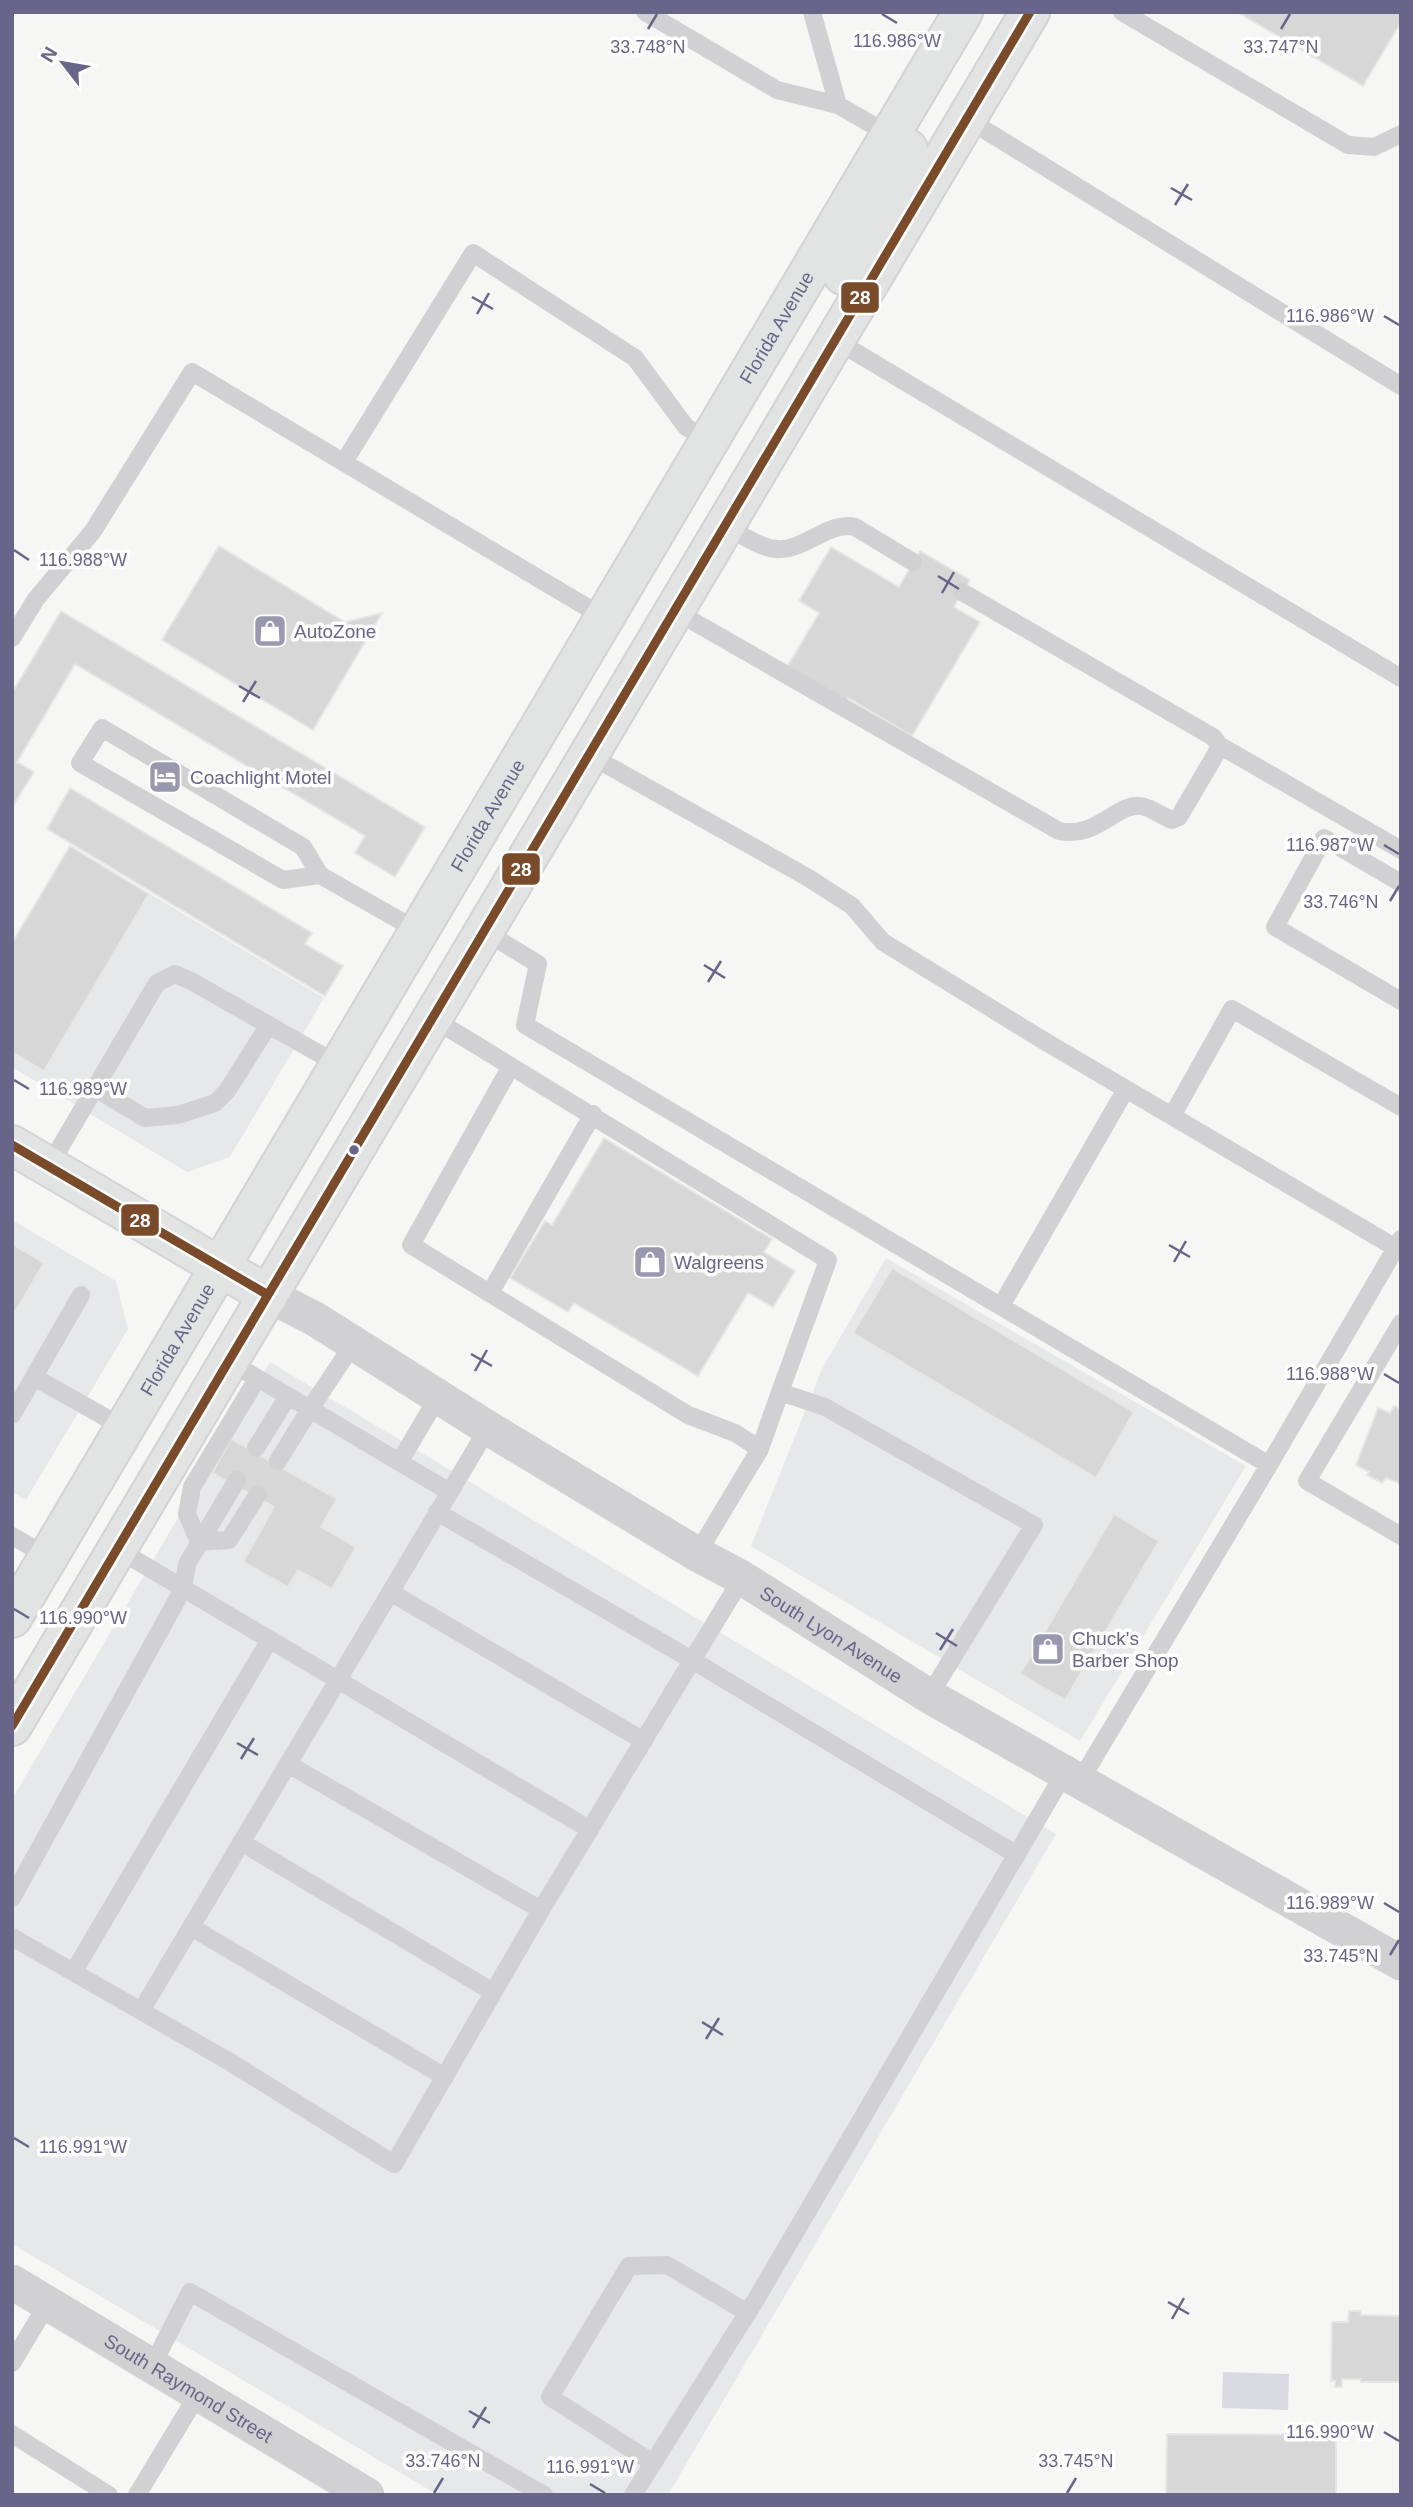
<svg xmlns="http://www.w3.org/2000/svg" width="1413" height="2507" font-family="Arial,sans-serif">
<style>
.built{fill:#e7e8e9}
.water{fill:#d9dae1}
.building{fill:#d7d7d8;stroke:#e6e6e5;stroke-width:2}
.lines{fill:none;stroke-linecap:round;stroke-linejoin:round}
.secondary-casing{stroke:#d4d3d6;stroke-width:42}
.primary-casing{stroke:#d3d2d4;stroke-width:42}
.lane{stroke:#d1d0d2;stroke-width:18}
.street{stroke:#d1d0d2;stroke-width:35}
.secondary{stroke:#e2e3e3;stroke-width:38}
.primary{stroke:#e2e3e3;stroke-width:38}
.bus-1-casing{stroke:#fff;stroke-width:14}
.bus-1{stroke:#7a4b2a;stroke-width:9}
.ticks{fill:none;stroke:#686588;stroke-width:2.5}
.bus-dot{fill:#686588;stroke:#fff;stroke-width:2.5}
.labels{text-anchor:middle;stroke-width:7;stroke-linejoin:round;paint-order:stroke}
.street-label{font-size:19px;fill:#686588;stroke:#fff}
.poi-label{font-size:19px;fill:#686588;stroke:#fff;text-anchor:start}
.ticks-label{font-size:18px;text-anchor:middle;fill:#686588;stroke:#fff;stroke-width:7;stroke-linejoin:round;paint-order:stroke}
.line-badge{stroke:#fff;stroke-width:2.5}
.badge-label{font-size:19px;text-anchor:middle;font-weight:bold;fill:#fff}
</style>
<rect width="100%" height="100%" fill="#f6f7f5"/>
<path class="built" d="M70 846 324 998 230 1157 187 1172 12 1067V943Z
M12 1220 116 1281 128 1329 26 1500 12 1492Z
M886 1258 1246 1466 1080 1741 751 1546 822 1369Z
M270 1362 1056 1834 668 2495H438L12 2244V1799Z"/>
<path class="water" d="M1223 2372 1289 2374 1288 2410 1222 2408Z"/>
<path class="building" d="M1237 12H1401V22L1363 86Z
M219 546 345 622 382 613 313 730 162 640Z
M831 547 899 587 920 551 970 580 954 607 980 622 912 736 848 698 845 704 786 669 819 613 799 601Z
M61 611 425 827 395 877 355 853 365 836 75 664 17 762 34 772 12 807V693Z
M70 788 312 933 305 944 343 966 325 996 47 829Z
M70 846 149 894 44 1071 12 1052V943Z
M604 1138 772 1239 764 1252 795 1271 773 1307 748 1293 698 1376 574 1303 568 1312 510 1278 545 1221 552 1225Z
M12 1244 44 1263 12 1317Z
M892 1268 1134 1412 1096 1478 853 1333Z
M1394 1406 1401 1409V1480L1399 1483 1386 1478 1382 1483 1367 1475 1369 1472 1356 1465 1378 1408 1390 1413Z
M231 1439 337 1499 321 1527 356 1547 332 1589 298 1570 288 1587 243 1562 274 1507 212 1473Z
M1114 1514 1159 1541 1065 1700 1020 1674Z
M1349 2311H1360L1361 2315 1401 2316V2382H1361V2379H1342V2387H1335V2381H1331L1332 2322H1348Z
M1167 2434 1336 2435V2495H1166Z"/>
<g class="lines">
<defs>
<path id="secondary" d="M12 1145 268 1295"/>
<g id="primary">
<path d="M843 275 896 183 908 149 890 135"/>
<path id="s3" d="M12 1618 963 12"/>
<path d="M12 1726 1030 12"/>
</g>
</defs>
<use href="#secondary" class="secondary-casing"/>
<use href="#primary" class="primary-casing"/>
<path class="lane" d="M645 12 777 90 838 105 890 135
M812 12 838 105
M1122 12 1348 145 1374 147 1401 134
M967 119 1401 386
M835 340 1401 678
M344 462 473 253 635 358 686 427 710 441
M725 526C741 534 758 547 776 549 803 552 830 520 855 527L913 562
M675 611 1059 831C1097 839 1118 802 1141 806 1152 808 1162 816 1172 820L1179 817 1217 752 1219 745 1213 737 962 592
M12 638 36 599 93 531 192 372 605 618
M1219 745 1401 850
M589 755 807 877 852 906 883 942 1046 1042 1396 1248
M320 875 283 880 80 763 102 728 303 847 320 875 420 932
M1401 883 1324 838 1275 927 1401 1001
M484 931 538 964 525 1025 1269 1465 1080 1781
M432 1018 828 1260 780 1392
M511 1066 411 1245 688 1415 735 1433 760 1449
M95 1088 145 1118 178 1115 215 1103 227 1091 268 1026
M1172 1116 1232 1009 1401 1107
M49 1166 157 983 175 974 191 981 341 1066
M490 1293 593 1114
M1001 1306 1126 1089
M1401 1323 1307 1481 1401 1536
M354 1343 310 1409 448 1491
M247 1372 310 1409 278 1461
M34 1377 126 1429
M257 1379 192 1487 187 1514 199 1542 229 1540 258 1494
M12 1415 81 1295
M256 1448 288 1396
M400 1461 438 1397
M1269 1465 1401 1239
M437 1512 692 1660 1017 1855
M12 1536 49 1557
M117 1549 589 1829
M697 1554 760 1449 780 1392 825 1407 1034 1525 929 1696
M390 1592 644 1741
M288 1764 541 1910
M241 1842 493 1992
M12 1898 183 1589 187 1564 237 1480
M191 1927 445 2077
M12 1937 230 2062 394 2164 541 1910 742 1578
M74 1971 269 1641
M141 2011 488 1428
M12 2363 48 2303
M152 2366 190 2292 544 2495
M12 2434 109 2495
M653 2463 550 2397 629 2266 667 2265 748 2313
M137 2495 198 2394
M633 2495 755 2301 1065 1772"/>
<g class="street">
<path id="s1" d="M268 1295 315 1319 488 1428 697 1554 742 1578 929 1696 1401 1963"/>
<path id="s2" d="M12 2282 367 2495"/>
</g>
<use href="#secondary" class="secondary"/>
<use href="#primary" class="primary"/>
<defs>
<path id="bus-1" d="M12 1145 268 1295
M12 1726 1030 12"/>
</defs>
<use href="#bus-1" class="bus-1-casing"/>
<use href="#bus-1" class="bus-1"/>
</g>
<path class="ticks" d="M882 14 897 23M648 29 657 14M1281 29 1290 14M1171 188 1192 200M1175 205 1188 184M472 297 493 309M477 314 489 293M1384 316 1399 325M14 550 29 560M938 576 959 589M942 593 954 572M239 686 260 698M243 702 256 681M1384 845 1399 854M1390 901 1399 886M704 965 725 978M708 982 721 961M14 1080 29 1089M1169 1245 1190 1257M1174 1262 1186 1241M471 1354 492 1366M475 1371 487 1350M1384 1374 1399 1383M14 1609 29 1618M936 1633 957 1646M940 1650 953 1629M237 1743 258 1755M241 1759 254 1738M1384 1903 1399 1912M1390 1955 1399 1940M702 2022 723 2035M706 2039 719 2018M14 2138 29 2147M1168 2302 1189 2314M1172 2319 1184 2298M469 2411 490 2423M473 2428 486 2407M1384 2432 1399 2441M590 2484 605 2493M434 2493 443 2478M1067 2493 1076 2478"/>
<defs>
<symbol id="shop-square" viewBox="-11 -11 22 22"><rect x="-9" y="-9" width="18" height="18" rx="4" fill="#9a98ae" stroke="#fff"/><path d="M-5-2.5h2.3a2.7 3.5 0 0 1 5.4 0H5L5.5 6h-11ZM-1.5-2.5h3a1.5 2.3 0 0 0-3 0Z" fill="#fff"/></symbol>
<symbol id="hotel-square" viewBox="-11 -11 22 22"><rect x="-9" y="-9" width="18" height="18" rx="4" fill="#9a98ae" stroke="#fff"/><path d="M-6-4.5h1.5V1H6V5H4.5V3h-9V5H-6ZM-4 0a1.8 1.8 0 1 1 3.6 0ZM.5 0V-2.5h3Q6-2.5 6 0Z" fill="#fff"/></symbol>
</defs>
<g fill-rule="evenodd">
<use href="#shop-square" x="251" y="612" width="38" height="38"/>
<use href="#hotel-square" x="146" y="758" width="38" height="38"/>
<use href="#shop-square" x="631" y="1243" width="38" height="38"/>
<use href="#shop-square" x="1029" y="1630" width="38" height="38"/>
</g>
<circle class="bus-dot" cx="354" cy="1150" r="6"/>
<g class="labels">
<g class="street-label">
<text dy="7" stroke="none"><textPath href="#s3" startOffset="1500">Florida Avenue</textPath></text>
<text dy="7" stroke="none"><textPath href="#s3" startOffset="933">Florida Avenue</textPath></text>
<text dy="7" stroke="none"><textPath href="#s3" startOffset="324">Florida Avenue</textPath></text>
<text dy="7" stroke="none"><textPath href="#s1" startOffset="658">South Lyon Avenue</textPath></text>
<text dy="7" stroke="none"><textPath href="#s2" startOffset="206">South Raymond Street</textPath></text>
</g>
<g class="poi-label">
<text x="294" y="638">AutoZone</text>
<text x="190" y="784">Coachlight Motel</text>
<text x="674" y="1269">Walgreens</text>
<text x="1072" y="1645">Chuck's<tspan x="1072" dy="22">Barber Shop</tspan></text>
</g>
</g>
<g class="ticks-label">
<text x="897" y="47">116.986°W</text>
<text x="648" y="53">33.748°N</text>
<text x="1281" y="53">33.747°N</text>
<text x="1330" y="322">116.986°W</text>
<text x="83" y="566">116.988°W</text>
<text x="1330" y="851">116.987°W</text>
<text x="1341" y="908">33.746°N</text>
<text x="83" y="1095">116.989°W</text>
<text x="1330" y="1380">116.988°W</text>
<text x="83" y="1624">116.990°W</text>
<text x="1330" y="1909">116.989°W</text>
<text x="1341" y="1962">33.745°N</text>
<text x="83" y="2153">116.991°W</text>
<text x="1330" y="2438">116.990°W</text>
<text x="443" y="2467">33.746°N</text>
<text x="1076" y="2467">33.745°N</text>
<text x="590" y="2473">116.991°W</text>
</g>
<g class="line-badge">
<rect x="840" y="281" width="40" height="33" rx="7" fill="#7a4b2a"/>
<rect x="501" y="852" width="40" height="34" rx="7" fill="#7a4b2a"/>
<rect x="120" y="1203" width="40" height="34" rx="7" fill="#7a4b2a"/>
</g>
<g class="badge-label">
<text x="860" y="304">28</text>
<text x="521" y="876">28</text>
<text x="140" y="1227">28</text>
</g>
<rect width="1413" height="2507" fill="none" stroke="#686588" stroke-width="28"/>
<g transform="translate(63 63) rotate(301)" stroke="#ffffff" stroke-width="5" paint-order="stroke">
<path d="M0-5L12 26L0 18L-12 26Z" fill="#686588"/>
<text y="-10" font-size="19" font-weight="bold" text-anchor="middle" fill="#686588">N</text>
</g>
</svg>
